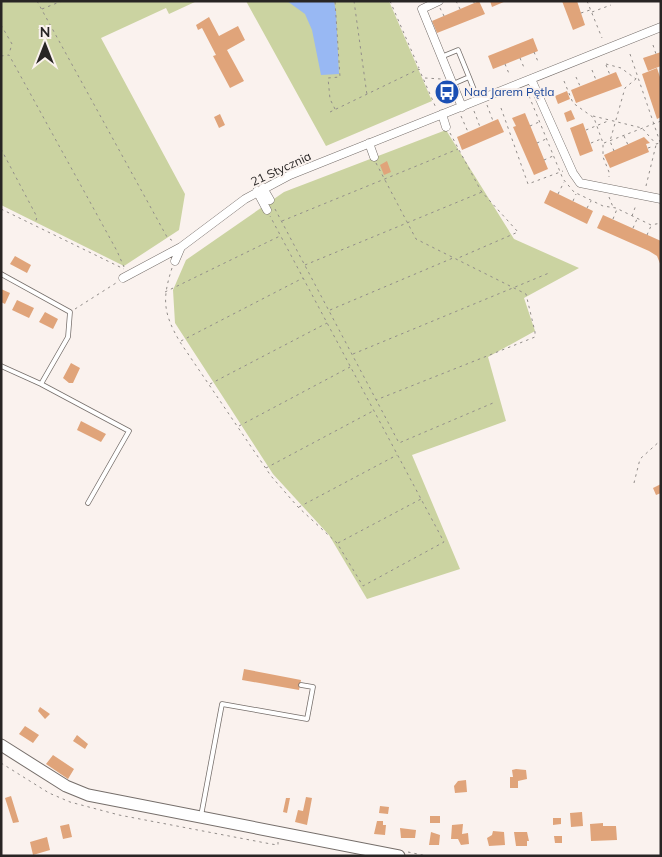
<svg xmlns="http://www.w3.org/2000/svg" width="662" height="857" font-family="Mulish,sans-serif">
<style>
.green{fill:#cbd3a1}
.water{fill:#98b8f3}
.building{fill:#e0a47a}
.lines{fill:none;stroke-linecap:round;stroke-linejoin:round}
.lane-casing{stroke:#756e6a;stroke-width:5.5}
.street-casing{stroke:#756e6a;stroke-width:9}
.secondary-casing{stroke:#756e6a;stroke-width:13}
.path{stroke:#928d8a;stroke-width:1;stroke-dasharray:2.5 4;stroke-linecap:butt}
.lane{stroke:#fff;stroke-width:4}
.street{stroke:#fff;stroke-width:8}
.secondary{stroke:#fff;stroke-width:11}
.labels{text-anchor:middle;stroke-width:4;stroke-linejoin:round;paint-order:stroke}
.transit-label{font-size:12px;fill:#164399;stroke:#faf2ee;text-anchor:start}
.street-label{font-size:12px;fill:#282524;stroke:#faf2ee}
</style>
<rect width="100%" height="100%" fill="#faf2ee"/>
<path class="green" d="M1 1H197L169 14 166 8 101 38 185 194 179 230 124 266 1 205Z
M246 1H389L432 101 326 146Z
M446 130 514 239 579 268 524 298 535 331 488 357 506 421 412 455 460 569 367 599 329 535 273 474 175 323 173 290 186 260 284 192Z"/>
<path class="water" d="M287 1H334L336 12 339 74 321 75 312 30 305 14Z"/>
<path class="building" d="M479 1 485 14 437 33 432 21Z
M490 1H506L492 7Z
M562 1H577L585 25 573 30Z
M209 17 219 36 238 26 245 40 227 50 244 81 230 88 213 56 216 55 202 28 198 30 196 25Z
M533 38 538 51 493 69 488 56Z
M661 52V66L648 71 643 58Z
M657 68 661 80V117L657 119 642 74Z
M616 72 622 86 576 103 571 90Z
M567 91 570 99 558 104 555 96Z
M571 110 575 119 567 122 564 113Z
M525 113 548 169 534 175 513 127 516 126 512 118Z
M220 114 225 125 219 128 214 117Z
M498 119 504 132 462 150 457 137Z
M583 123 593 151 580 156 570 128Z
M644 137 650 143 646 144 649 152 610 168 604 155Z
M387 161 391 172 384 175 380 165Z
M550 190 593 211 587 224 544 203Z
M603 215 661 241V266L657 256 649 251 597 228Z
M15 256 31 265 27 273 10 264Z
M1 289 10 293 5 304 1 302Z
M17 300 34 308 29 318 12 310Z
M45 312 58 319 53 329 39 322Z
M71 363 80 368 73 383H69L63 378Z
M81 421 106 434 101 442 77 430Z
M661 484V493L656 495 653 488Z
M244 669 301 680 299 690 242 680Z
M40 707 50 714 45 719 38 711Z
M25 726 39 735 33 743 19 734Z
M77 735 88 744 85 749 73 741Z
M53 755 74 769 68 779 46 764Z
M516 769 526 770 527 779 518 781V788H510V777H513L512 770Z
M466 780 467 792 455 793 454 786 458 781Z
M11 796 19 822 13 823 5 798Z
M306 797 312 798 307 825 295 822 298 810 303 811Z
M286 798H290L287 813 283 812Z
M380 806 389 807 388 814 379 813Z
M582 812 583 826 571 827 570 813Z
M430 816H440V823H430Z
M553 818H561V824L553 825Z
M377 821H383V825H386L385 835 374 834Z
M603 823V826H616L617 840 591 841 590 824Z
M69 824 72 837 63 839 60 826Z
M463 824 462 834 468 833 469 844 461 845 458 839H451L452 825Z
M400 828 416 830 415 838H401Z
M493 831 504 832 505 845 489 846 487 838 492 835Z
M431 832 440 835 439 845H429Z
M514 832H527L529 841H527V846H516Z
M554 836H562V843H555Z
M47 837 50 850 33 855 30 842Z"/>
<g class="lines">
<defs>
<path id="lane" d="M441 57 458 50 469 77
M453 84 469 77 478 100
M1 274 70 312 68 337 41 384
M1 366 41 384 129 431 88 503
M201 816 222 704 307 719 313 687 301 685"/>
<path id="street" d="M439 1 422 9 462 107
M531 79 573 173 580 183 661 199
M442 114 446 127
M369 143 374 157
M263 188 270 200
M257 191 267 210
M175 261 181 247
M123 278 181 247 245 199 290 175 661 27"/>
<path id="secondary" d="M1 745 66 786 88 795 399 856"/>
</defs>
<use href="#lane" class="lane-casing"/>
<use href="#street" class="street-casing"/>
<use href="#secondary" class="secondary-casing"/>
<path class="path" d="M37 1 167 237 173 241
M354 1 367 95
M390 1 419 68
M456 1 460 9
M474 1V3
M587 1 602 38
M440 8 444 16
M42 9 62 1
M592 12 611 5
M581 13 590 10
M1 25 12 44 9 54
M653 45 656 54
M534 52 539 64
M630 54 661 145
M1 56 9 55 117 251 124 267
M520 58 525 70
M505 64 510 76
M606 64 621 68 636 79
M606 65 610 75
M592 70 596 80
M576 77 580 86
M425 78 441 79
M564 81 573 103 594 118 603 143V157L609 172V177
M529 96 563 179 574 192 603 206 616 208 651 225 661 223
M487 105 493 121
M501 108 528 184 563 171
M335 109 330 99 328 78 340 77 335 1
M474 111 480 127
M330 112 419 69 436 108
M461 116 468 132
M593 116 642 128 656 144 660 143
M530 126 539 122
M586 130 608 121
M450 133 481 191 518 232 456 259
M624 136 628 145
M537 143 546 139
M591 143 601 139
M604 143 661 121
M648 148 654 146
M1 149 37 217 35 224
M614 151 610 141 625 88 637 78
M544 160 553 156
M376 163 416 239 526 294 535 332V337L376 400
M646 186 656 145
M558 194 564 182
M609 197 613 207
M573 201 576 194
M587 208 591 201
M1 209 124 269
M275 209 399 443 493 403
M632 216 636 205
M613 219 617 209
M282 221 458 149
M633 228 637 219
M647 235 651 226
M305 265 482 192
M172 268C162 299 163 313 180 342L271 476 298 507 337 543 363 586 444 542 270 216
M165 292 280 236
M75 309 116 283
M330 310 453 258
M181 341 303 278
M353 354 549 273
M210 384 327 323
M239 426 350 367
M266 468 373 411
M634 483 640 459 661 440
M299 507 397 455
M338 543 421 499
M1 763 49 793 70 802 119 815 271 844 278 845V842
M408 852 427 856"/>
<use href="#lane" class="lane"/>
<use href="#street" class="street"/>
<use href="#secondary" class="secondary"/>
</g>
<defs>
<symbol id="bus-disc" viewBox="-11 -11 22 22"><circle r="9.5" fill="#1a4fb4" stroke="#faf2ee"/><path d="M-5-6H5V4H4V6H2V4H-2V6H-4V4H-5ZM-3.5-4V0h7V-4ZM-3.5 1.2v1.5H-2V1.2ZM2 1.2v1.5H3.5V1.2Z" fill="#fff"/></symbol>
</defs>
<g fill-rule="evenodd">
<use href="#bus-disc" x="433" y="78" width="28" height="28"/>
</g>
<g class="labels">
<g class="transit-label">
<text x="464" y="96">Nad Jarem Pętla</text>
</g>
<g class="street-label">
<text transform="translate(281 169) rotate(-25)" y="4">21 Stycznia</text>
</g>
</g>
<rect width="662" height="857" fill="none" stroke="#282524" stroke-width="5"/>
<g transform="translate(45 45)" stroke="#faf2ee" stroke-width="4" paint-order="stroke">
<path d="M0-4L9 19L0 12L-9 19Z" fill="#282524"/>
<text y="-8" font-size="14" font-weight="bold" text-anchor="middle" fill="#282524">N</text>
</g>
</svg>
